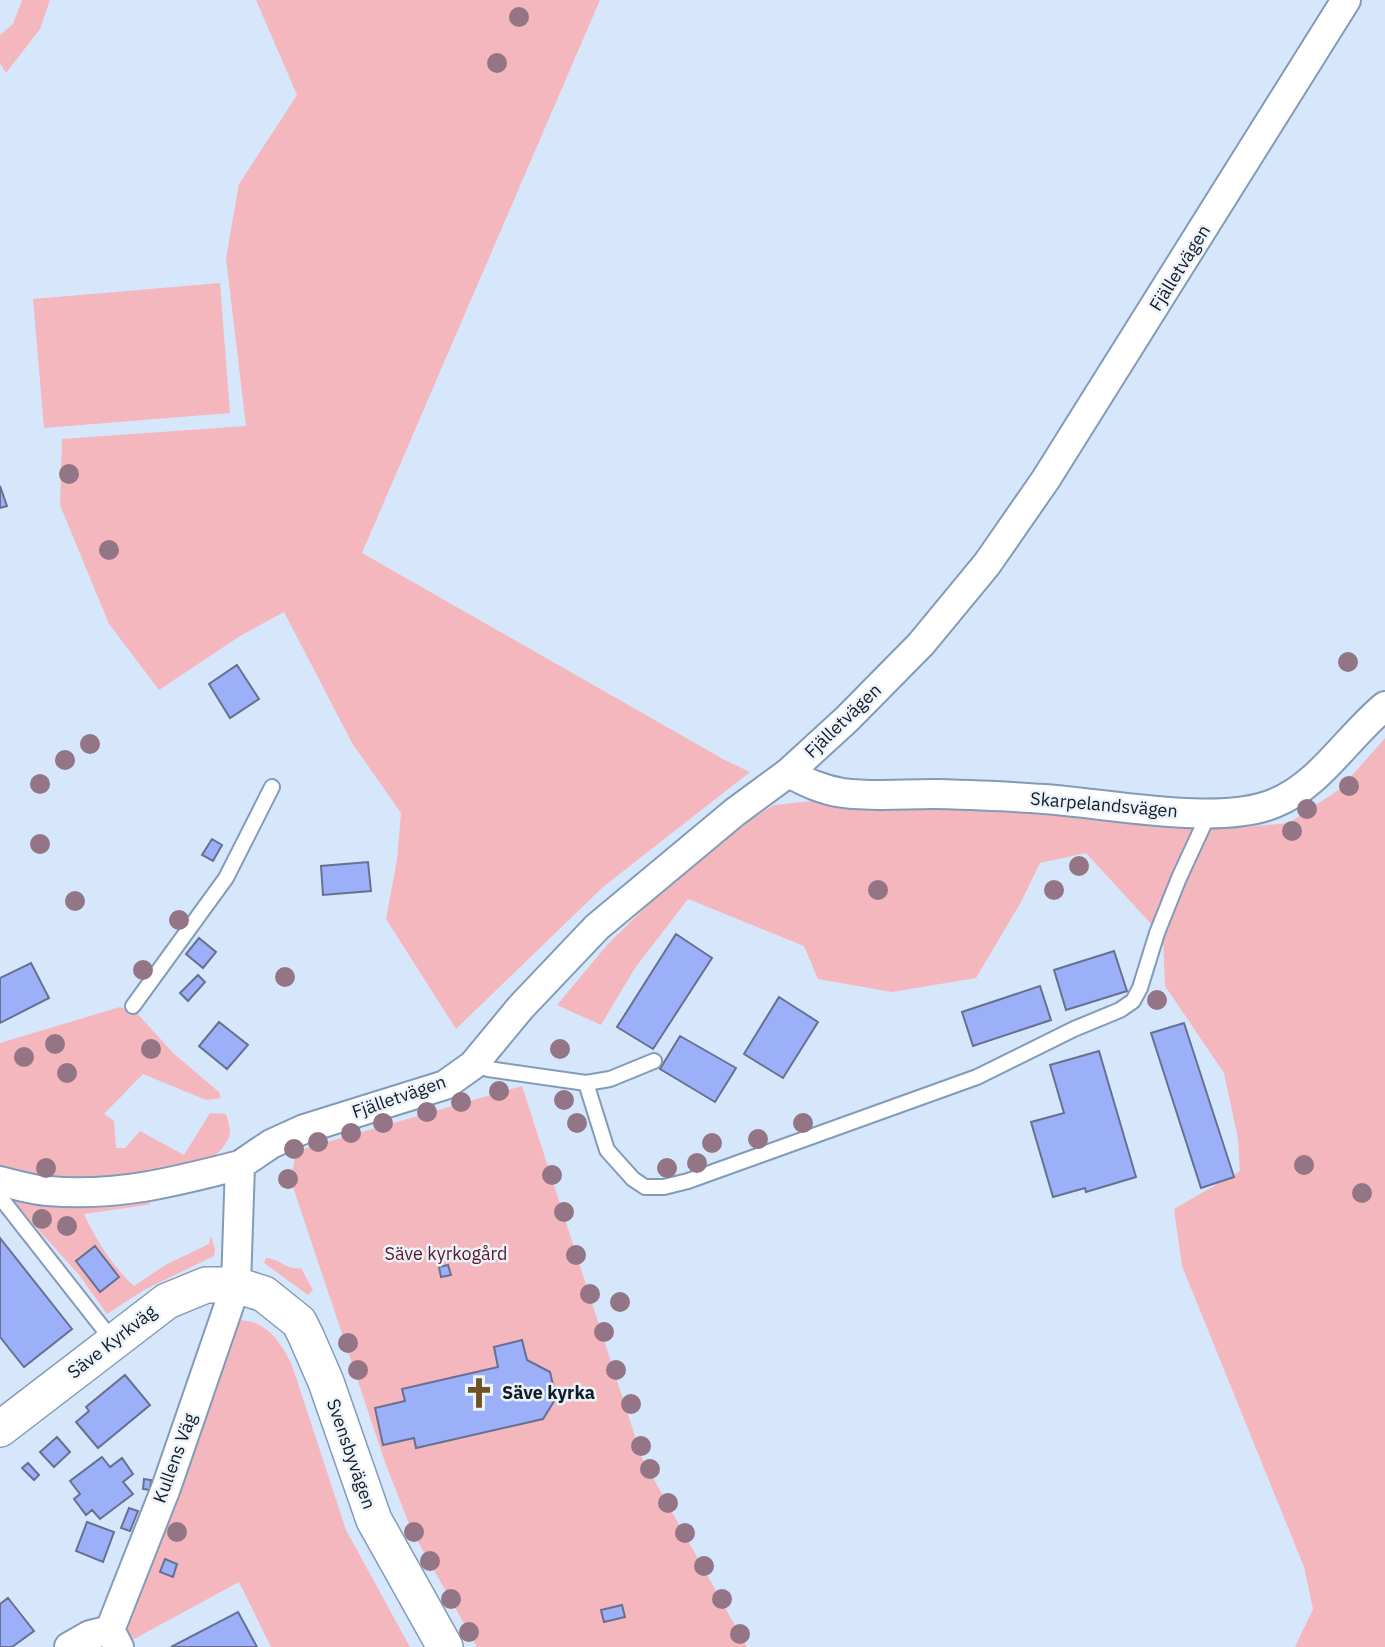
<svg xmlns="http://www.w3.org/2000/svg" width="1385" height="1647" font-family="'IBM Plex Sans',sans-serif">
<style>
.green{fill:#f4b7bd}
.building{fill:#9caff9;stroke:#677091;stroke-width:2}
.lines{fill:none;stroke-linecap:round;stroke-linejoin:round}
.service-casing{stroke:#829bb9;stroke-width:18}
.minor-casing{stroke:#829bb9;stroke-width:32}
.tertiary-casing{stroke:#829bb9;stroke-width:38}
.service{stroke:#fff;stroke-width:14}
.minor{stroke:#fff;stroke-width:28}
.tertiary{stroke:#fff;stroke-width:35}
.tree{fill:#937586}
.labels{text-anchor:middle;stroke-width:5;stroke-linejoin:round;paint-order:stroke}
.street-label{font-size:18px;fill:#121c27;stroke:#edf3fa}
.park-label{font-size:18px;fill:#5c1726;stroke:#edf3fa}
.poi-label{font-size:18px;font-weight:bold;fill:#121c27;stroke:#edf3fa;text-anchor:start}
</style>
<rect width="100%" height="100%" fill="#d7e7fb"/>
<path class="green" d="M22 0H50L40 29 6 73 0 63V35L13 24Z
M256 0H600L362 553 723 759 750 772 603 887 456 1029 386 919 397 860 401 813 352 743 284 612 240 636 159 690 109 624 60 505 62 439 246 426 226 258 239 184 297 95Z
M220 283 230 413 44 428 33 299Z
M1385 738V1647H1295L1313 1609 1304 1567 1182 1266 1174 1209 1240 1171 1238 1139 1224 1073 1165 986 1163 937 1086 853 1040 863 1021 902 976 978 892 992 818 979 804 946 688 899 635 968 601 1025 557 1005 608 944 675 878 730 832 774 805 823 800 951 808 1035 810 1136 824 1220 829 1289 823 1340 789Z
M120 1007 136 1012 173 1053 219 1092 221 1098 206 1100 143 1074 104 1114 114 1121 116 1148H125L140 1131 184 1155 210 1113 226 1114 230 1129 229 1138 221 1150 209 1160 121 1184 0 1173V1043Z
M522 1086 642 1458 747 1647H477L411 1529 386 1465 291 1181 296 1151Z
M13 1197 150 1199V1204L147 1205 84 1214C96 1240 113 1267 134 1286L167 1264 209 1244 211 1236 215 1249 214 1256 144 1290 107 1314 80 1276 17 1206Z
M266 1258C279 1258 287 1271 301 1268L313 1290 308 1295 264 1263Z
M238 1320C266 1320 281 1342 292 1365L346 1530 410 1647H271L239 1582 134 1639 124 1627Z"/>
<path class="building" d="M0 486 7 506 0 508Z
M237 665 259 699 230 718 209 684Z
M212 839 222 845 213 861 202 855Z
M368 862 371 891 323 895 321 866Z
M676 934 712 958 653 1049 617 1027Z
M199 938 216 952 203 968 186 954Z
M1114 951 1127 991 1066 1010 1054 970Z
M31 963 49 998 0 1023V978Z
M198 975 205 982 188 1001 180 993Z
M1040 986 1051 1020 973 1046 962 1012Z
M779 997 818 1022 783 1078 744 1054Z
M219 1022 248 1045 227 1069 199 1046Z
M1184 1023 1234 1177 1201 1188 1151 1033Z
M680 1036 736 1068 715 1102 660 1069Z
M1099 1051 1136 1177 1086 1192 1085 1188 1053 1197 1031 1122 1064 1113 1050 1065Z
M0 1238 72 1329 24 1367 0 1337Z
M95 1246 119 1277 100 1292 76 1261Z
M448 1265 451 1275 441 1277 439 1267Z
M522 1340 527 1360 550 1372 556 1398 543 1419 416 1448 414 1438 383 1445 375 1408 405 1401 402 1389 498 1367 494 1347Z
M125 1375 150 1405 98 1448 76 1422 89 1411 86 1407Z
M57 1437 70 1452 54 1467 40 1452Z
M102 1457 110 1467 122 1458 133 1474 123 1482 133 1494 100 1519 92 1510 86 1515 74 1499 80 1494 70 1481Z
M28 1463 39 1475 34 1480 22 1468Z
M144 1479 151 1480 150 1490 143 1489Z
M129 1508 138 1511 130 1531 121 1528Z
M87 1522 114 1532 103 1562 76 1551Z
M165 1559 177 1564 173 1577 160 1572Z
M8 1598 34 1631 12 1647H0V1604Z
M622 1605 625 1617 604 1622 601 1610Z
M238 1612 257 1647H171Z"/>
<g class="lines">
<defs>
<path id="service" d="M133 1006 226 878 272 787
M473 1065 488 1069 586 1083 610 1079 654 1061
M586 1083 607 1150 633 1179 645 1187H664L688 1181 977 1077 1074 1029 1120 1010 1133 1001 1140 988 1157 933 1179 878 1209 813
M0 1197 113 1341"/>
<path id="minor" d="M788 773C806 782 822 790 843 793 872 797 903 794 933 794 969 795 1007 796 1044 799 1106 803 1219 827 1275 803 1321 784 1348 736 1385 706
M0 1181C16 1185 32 1190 48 1191 117 1197 174 1182 240 1165
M69 1647 90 1635 110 1630
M119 1647 110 1630 166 1488 236 1285 240 1165 271 1144 304 1129 445 1085 473 1065 521 1007 597 927 735 812 788 773 847 719 921 644 987 564 1046 479 1346 0"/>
<path id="tertiary" d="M0 1429 167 1301 206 1285H236L264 1294 299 1322 306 1336 326 1382 374 1520 445 1647"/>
</defs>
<use href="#service" class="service-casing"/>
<use href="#minor" class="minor-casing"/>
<use href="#tertiary" class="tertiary-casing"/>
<use href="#service" class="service"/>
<use href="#minor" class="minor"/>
<use href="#tertiary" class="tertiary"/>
</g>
<g class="tree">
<circle cx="519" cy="17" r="10"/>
<circle cx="497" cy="63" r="10"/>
<circle cx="69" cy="474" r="10"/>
<circle cx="109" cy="550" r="10"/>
<circle cx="1348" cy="662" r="10"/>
<circle cx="90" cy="744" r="10"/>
<circle cx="65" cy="760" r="10"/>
<circle cx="40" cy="784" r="10"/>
<circle cx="1349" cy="786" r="10"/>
<circle cx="1307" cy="809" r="10"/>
<circle cx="1292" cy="831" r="10"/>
<circle cx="40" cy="844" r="10"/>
<circle cx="1079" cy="866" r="10"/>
<circle cx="878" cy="890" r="10"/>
<circle cx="1054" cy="890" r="10"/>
<circle cx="75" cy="901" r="10"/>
<circle cx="179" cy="920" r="10"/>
<circle cx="143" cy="970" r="10"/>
<circle cx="285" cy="977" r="10"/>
<circle cx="1157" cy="1000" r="10"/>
<circle cx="55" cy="1044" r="10"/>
<circle cx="151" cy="1049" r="10"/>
<circle cx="560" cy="1049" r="10"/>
<circle cx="24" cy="1057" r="10"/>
<circle cx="67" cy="1073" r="10"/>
<circle cx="499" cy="1091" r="10"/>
<circle cx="564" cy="1100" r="10"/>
<circle cx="461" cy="1102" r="10"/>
<circle cx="427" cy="1112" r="10"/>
<circle cx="383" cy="1123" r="10"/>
<circle cx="577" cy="1123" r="10"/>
<circle cx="803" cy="1123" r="10"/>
<circle cx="351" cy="1133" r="10"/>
<circle cx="758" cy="1139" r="10"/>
<circle cx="318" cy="1142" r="10"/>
<circle cx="712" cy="1143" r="10"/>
<circle cx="294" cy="1149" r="10"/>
<circle cx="697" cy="1163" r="10"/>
<circle cx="1304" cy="1165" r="10"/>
<circle cx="46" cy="1168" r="10"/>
<circle cx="667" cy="1168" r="10"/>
<circle cx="552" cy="1175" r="10"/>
<circle cx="288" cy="1179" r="10"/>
<circle cx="1362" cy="1193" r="10"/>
<circle cx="564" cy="1212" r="10"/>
<circle cx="42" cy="1219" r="10"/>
<circle cx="67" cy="1226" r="10"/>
<circle cx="576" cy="1255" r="10"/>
<circle cx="590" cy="1294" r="10"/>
<circle cx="620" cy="1302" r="10"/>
<circle cx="604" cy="1332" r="10"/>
<circle cx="348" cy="1343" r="10"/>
<circle cx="358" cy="1370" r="10"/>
<circle cx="616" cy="1370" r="10"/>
<circle cx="631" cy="1404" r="10"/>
<circle cx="641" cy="1446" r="10"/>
<circle cx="650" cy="1469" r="10"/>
<circle cx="668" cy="1503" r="10"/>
<circle cx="177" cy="1532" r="10"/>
<circle cx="414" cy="1532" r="10"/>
<circle cx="685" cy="1533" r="10"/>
<circle cx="430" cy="1561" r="10"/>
<circle cx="704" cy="1566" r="10"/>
<circle cx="451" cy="1599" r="10"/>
<circle cx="722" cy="1599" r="10"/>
<circle cx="469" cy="1632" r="10"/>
<circle cx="740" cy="1634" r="10"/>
</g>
<defs>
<symbol id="church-bare" viewBox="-9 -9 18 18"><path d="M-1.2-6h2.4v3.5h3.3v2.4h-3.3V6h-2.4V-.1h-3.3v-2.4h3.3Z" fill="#705126" stroke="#edf3fa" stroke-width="2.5" paint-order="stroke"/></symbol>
</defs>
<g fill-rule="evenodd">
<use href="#church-bare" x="457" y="1371" width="44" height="44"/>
</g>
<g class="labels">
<g class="street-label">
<text transform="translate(1180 268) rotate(-58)" y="6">Fjälletvägen</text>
<text transform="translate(843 721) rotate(-44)" y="6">Fjälletvägen</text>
<text transform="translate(1104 805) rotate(5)" y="6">Skarpelandsvägen</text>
<text transform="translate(399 1097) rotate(-19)" y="6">Fjälletvägen</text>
<text transform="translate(112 1342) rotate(-38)" y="6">Säve Kyrkväg</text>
<text transform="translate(351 1454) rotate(71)" y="6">Svensbyvägen</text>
<text transform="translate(175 1458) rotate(-70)" y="6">Kullens Väg</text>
</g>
<g class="park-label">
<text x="446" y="1260">Säve kyrkogård</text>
</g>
<g class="poi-label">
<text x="502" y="1399">Säve kyrka</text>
</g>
</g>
</svg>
